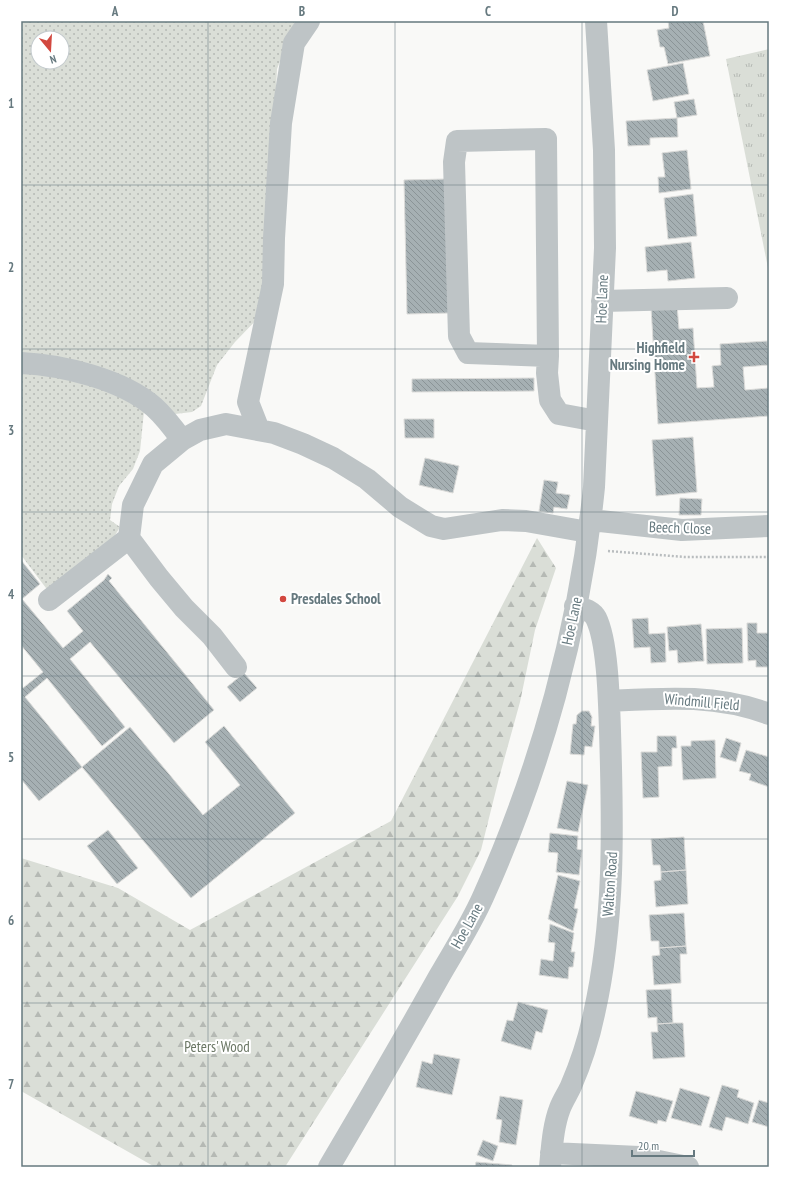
<svg xmlns="http://www.w3.org/2000/svg" width="790" height="1188" font-family="'PT Sans Narrow',sans-serif">
<style>
.grass{fill:url(#grass-dots);fill-rule:evenodd}
.forest{fill:url(#forest-firs)}
.park{fill:url(#park-tufts)}
.building{fill:url(#building-back-hatch);stroke:#dbdbd9}
.lines{fill:none;stroke-linecap:round;stroke-linejoin:round}
.path{stroke:#b9bdbf;stroke-width:2.5;stroke-dasharray:2 2;stroke-linecap:butt}
.minor{stroke:#bec4c6;stroke-width:22}
.grid{fill:none;stroke:#66797f;stroke-width:1;stroke-opacity:0.55}
.poi-dot{fill:#d2483f;stroke:#fff;stroke-width:1.5}
.labels{text-anchor:middle;stroke-width:4;stroke-linejoin:round;paint-order:stroke}
.street-label{font-size:15px;fill:#66797f;stroke:#fff}
.poi-label{font-size:15px;font-weight:bold;fill:#66797f;stroke:#fff;text-anchor:end}
.park-label{font-size:15px;fill:#6c7866;stroke:#fff}
.neatline{fill:none;stroke:#66797f;stroke-width:1.5}
.grid-label{font-size:13px;text-anchor:middle;font-weight:bold;fill:#66797f}
</style>
<defs>
<pattern id="grass-dots" width="8" height="8" patternUnits="userSpaceOnUse"><rect width="8" height="8" fill="#daded7"/><path d="M2 2h.1M6 6h.1" fill="none" stroke="#b5b9b4" stroke-width="1.8" stroke-linecap="round"/></pattern>
<pattern id="forest-firs" width="22" height="20" patternUnits="userSpaceOnUse"><rect width="22" height="20" fill="#daded7"/><path d="M5 1l3.5 6h-7zM16 11l3.5 6h-7z" fill="#b5b9b4"/></pattern>
<pattern id="park-tufts" width="24" height="20" patternUnits="userSpaceOnUse"><rect width="24" height="20" fill="#daded7"/><path d="M3 7l-1-3M5 7V3M7 7l1-3M15 17l-1-3M17 17v-4M19 17l1-3" fill="none" stroke="#b5b9b4"/></pattern>
<pattern id="building-back-hatch" width="6" height="6" patternUnits="userSpaceOnUse"><rect width="6" height="6" fill="#a6b0b3"/><path d="M-1 5l2 2M0 0l6 6M5-1l2 2" fill="none" stroke="#8b9497"/></pattern>
</defs>
<rect width="100%" height="100%" fill="#f9f9f7"/>
<path class="grass" d="M21 21H295L277 69 265 300 260 316 235 342 217 365 201 406 192 412 175 414 21 357ZM38 38H62V62H38Z
M21 370 58 373 117 394 144 411 140 451 133 469 119 486 112 504 110 520 120 527 108 547 49 592 21 555Z"/>
<path class="forest" d="M537 538 556 568 535 630 520 702 499 778 481 850 458 896 285 1167H155L21 1091V858L118 888 190 930 391 821Z"/>
<path class="park" d="M769 49V273L726 59Z"/>
<path class="building" d="M668 21H703L710 56 668 64 664 47H660L657 30 669 28Z
M683 63 689 94 653 101 647 70Z
M694 99 697 115 677 118 674 102Z
M677 118 678 137 650 138V145L628 146 626 121Z
M687 150 691 189 659 193 658 177H665L662 153Z
M447 179 449 313 407 314 404 180Z
M693 194 697 236 668 239 664 198Z
M691 242 695 278 668 281 667 270 647 272 645 247Z
M677 305 679 329 693 328 697 388 714 387 712 366 721 365 720 344 767 341 769 365 743 367 745 390 769 388V416L658 424 651 307Z
M534 378V391L412 392V379Z
M404 419H434V438H405Z
M693 437 697 492 656 496 652 440Z
M425 458 459 466 453 493 419 485Z
M544 480 558 482 556 493 570 495 567 509 554 507 553 513 539 511Z
M680 498 702 499 701 515H679Z
M21 560 40 584 22 599 63 648 83 631 67 611 104 580 108 574 112 578 109 581 214 710 174 743 90 642 70 659 125 727 102 746 47 678 25 697 82 767 39 801 21 779V685L23 688 43 672 21 645Z
M648 618 649 634 665 633 666 662 651 663 650 647 634 648 632 619Z
M747 623H757V633H769V667H756V660L748 661Z
M701 624 704 661 678 663 677 650 669 651 667 627Z
M742 628 743 663 707 664 706 629Z
M244 673 257 688 240 702 227 687Z
M582 711H589L592 717 591 726H595L592 747 585 746 584 755 570 754 573 724H576L577 715Z
M224 726 295 813 191 898 82 767 130 727 203 815 240 785 205 742Z
M657 736H676L677 748H672V766L658 767 659 797 643 798 641 752H657Z
M726 738 741 743 736 762 720 757Z
M715 740 716 778 683 780 681 746H691V741Z
M746 750 769 757V787L749 780 751 774 739 771Z
M567 781 588 785 578 832 557 828Z
M108 830 138 868 117 884 87 846Z
M550 833 578 836 577 849 582 850 579 875 556 872 558 853 548 852Z
M684 837 686 870 661 872 660 865H653L651 839Z
M686 870 688 904 656 907 654 881 661 880V872Z
M558 875 580 881 574 908 578 909 573 931 548 919Z
M684 913 686 946 659 948V941H651L649 915Z
M550 924 574 933 571 952H575L573 967H569L568 979 539 975 541 959 553 961 555 943 548 942Z
M686 946 687 954H680L681 983 654 985 652 956 660 955 659 948Z
M671 989 673 1023 657 1024V1017L648 1018 646 990Z
M518 1002 548 1010 542 1033 536 1031 531 1050 501 1041 507 1020 513 1021Z
M673 1023H683L685 1057 653 1059 651 1032H658L657 1024Z
M434 1054 460 1059 452 1095 416 1087 422 1061 432 1064Z
M722 1085 739 1090 737 1097 754 1103 748 1124 726 1117 722 1131 709 1127Z
M680 1088 710 1097 701 1126 671 1118Z
M636 1091 673 1101 666 1122 658 1120 657 1124 629 1116Z
M500 1096 523 1100 516 1145 499 1142 502 1120 496 1119Z
M759 1100 769 1103V1127L752 1122Z
M483 1140 498 1146 493 1161 477 1155Z
M476 1162 512 1165V1167H475Z"/>
<g class="lines">
<path class="path" d="M608 551 685 557H769"/>
<path class="minor" d="M602 301 727 298
M548 356 468 353 459 336 454 162 457 141 546 139 548 356 547 373 550 400 559 414 597 421
M21 363C62 365 122 379 154 407 164 416 174 429 182 440
M259 430 248 402 273 284 274 238 281 123 294 43 309 21
M591 520 682 530 769 526
M129 538 159 578 184 608 212 636 236 667
M49 600 129 538 133 505 153 464 182 440 200 430 226 424 274 433 303 444 333 458 367 479 400 507 431 526 444 529 502 520 526 521 588 532
M609 701C665 698 716 694 769 714
M551 1153 639 1157 688 1167
M329 1167C367 1103 404 1039 440 975 455 949 471 924 483 897 541 768 580 627 594 487L605 248 604 150 596 21
M550 1167C552 1147 553 1126 560 1108 563 1100 568 1093 571 1086 581 1063 589 1038 594 1014 615 921 613 826 610 731 609 703 608 642 596 618 592 610 583 609 575 606"/>
</g>
<path class="grid" d="M208 21V1167M395 21V1167M582 21V1167M21 185H769M21 349H769M21 512H769M21 676H769M21 839H769M21 1003H769"/>
<g class="poi-dot">
<path d="M692 351h4v4h4v4h-4v4h-4v-4h-4v-4h4z"/>
<circle cx="283" cy="599" r="4"/>
</g>
<g class="labels">
<g class="street-label">
<text transform="translate(602 299) rotate(-88)" y="5">Hoe Lane</text>
<text transform="translate(680 528) rotate(2)" y="5">Beech Close</text>
<text transform="translate(572 621) rotate(-78)" y="5">Hoe Lane</text>
<text transform="translate(702 702) rotate(5)" y="5">Windmill Field</text>
<text transform="translate(610 884) rotate(-86)" y="5">Walton Road</text>
<text transform="translate(467 926) rotate(-61)" y="5">Hoe Lane</text>
</g>
<g class="poi-label">
<text x="685" y="353">Highfield<tspan x="685" dy="17">Nursing Home</tspan></text>
<text x="291" y="604" text-anchor="start">Presdales School</text>
</g>
<g class="park-label">
<text x="217" y="1052">Peters' Wood</text>
</g>
</g>
<rect width="790" height="1188" fill="none" stroke="#ffffff" stroke-width="44"/>
<g transform="translate(50 50) rotate(162)"><circle r="19" fill="#ffffff" stroke="#c2c9cc"/>
<path d="M0-3L7 15L0 10L-7 15Z" fill="#d2483f"/>
<text y="-6" font-size="11" font-weight="bold" text-anchor="middle" fill="#66797f">N</text>
</g>
<path d="M632 1150v6h62v-6" fill="none" stroke="#66797f" stroke-width="2"/>
<text x="638" y="1150" font-size="12" fill="#66797f" stroke="#ffffff" stroke-width="3" paint-order="stroke">20 m</text>
<rect x="22" y="22" width="746" height="1144" class="neatline"/>
<g class="grid-label">
<text x="115" y="16">A</text>
<text x="302" y="16">B</text>
<text x="488" y="16">C</text>
<text x="675" y="16">D</text>
<text x="11" y="108">1</text>
<text x="11" y="272">2</text>
<text x="11" y="435">3</text>
<text x="11" y="599">4</text>
<text x="11" y="762">5</text>
<text x="11" y="925">6</text>
<text x="11" y="1089">7</text>
</g>
</svg>
